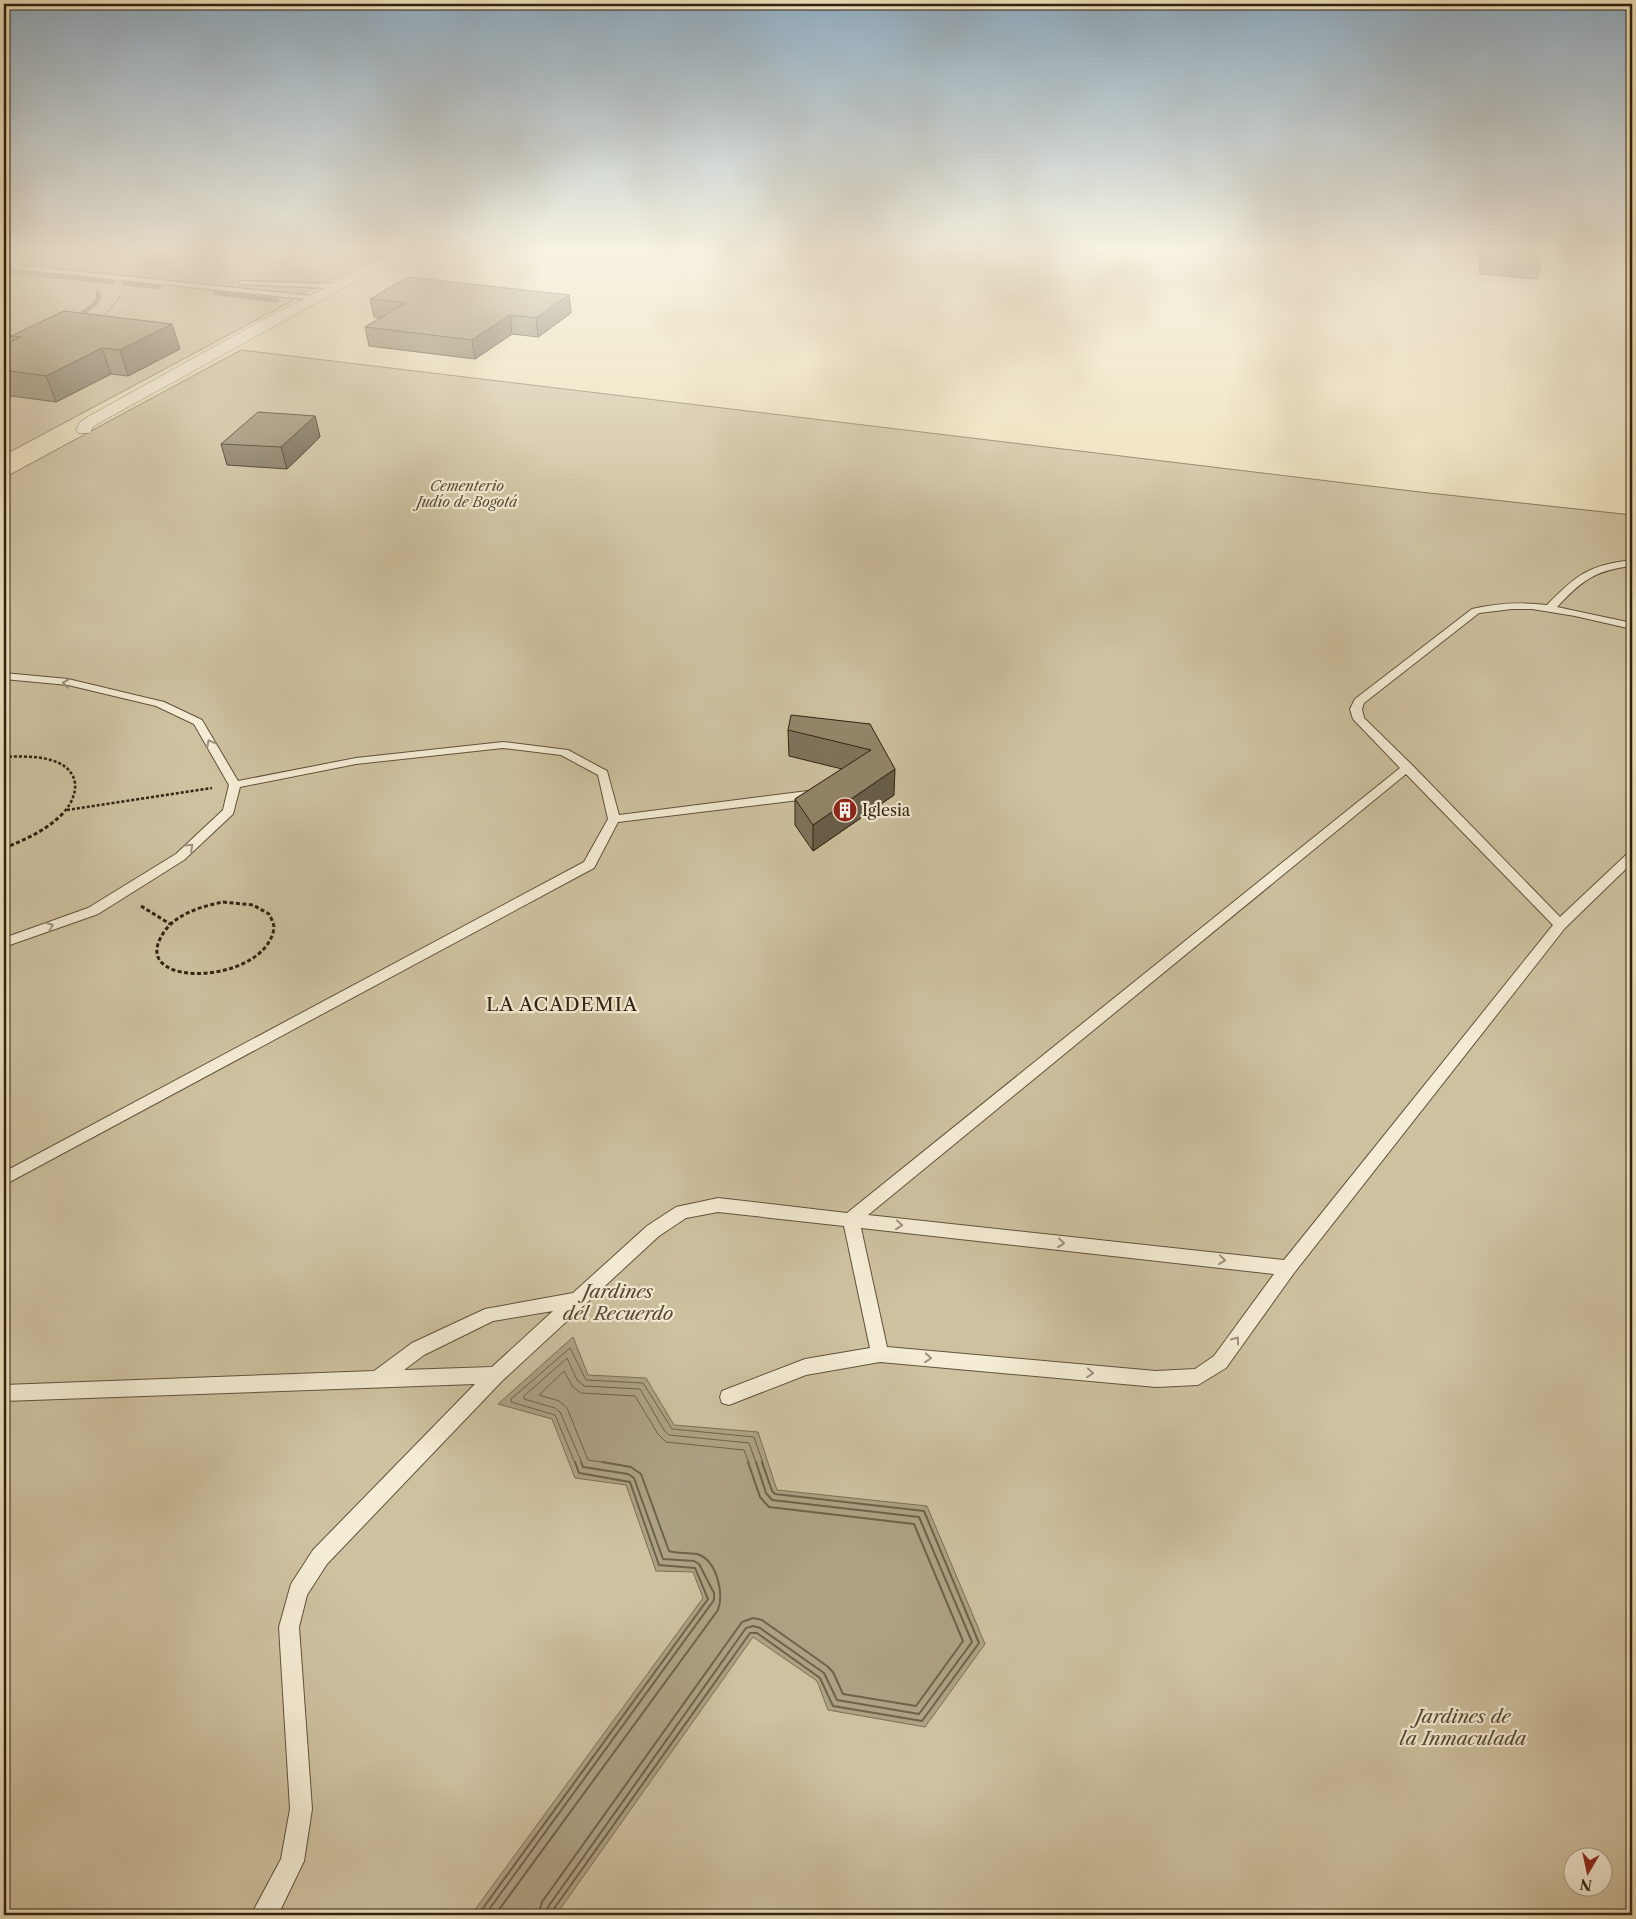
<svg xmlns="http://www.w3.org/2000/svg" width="1636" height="1919" font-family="'Libre Caslon Text',serif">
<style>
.green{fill:#cec1a0;stroke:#7f7258;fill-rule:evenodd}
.water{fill:#ada183;stroke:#7b6e55}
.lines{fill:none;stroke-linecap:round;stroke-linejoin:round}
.shore-far1{stroke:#6e624a;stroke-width:1}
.shore{stroke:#6e624a;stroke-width:2}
.stream{stroke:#7b6e55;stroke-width:4.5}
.lane-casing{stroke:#60523c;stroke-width:2}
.street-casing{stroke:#60523c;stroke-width:1}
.path-far2{stroke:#302211;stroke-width:1;stroke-dasharray:2 1;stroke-linecap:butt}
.path-far1{stroke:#302211;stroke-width:2.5;stroke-dasharray:3 2;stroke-linecap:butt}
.path{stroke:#302211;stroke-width:3;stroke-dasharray:4 2.5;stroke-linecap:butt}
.lane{fill:#f4ecd4;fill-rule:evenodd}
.street{fill:#f4ecd4;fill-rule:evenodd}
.wall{fill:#7e735b;stroke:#302211}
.shaded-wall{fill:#675e4a;stroke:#302211}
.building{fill:#93866a;stroke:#302211}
.oneway{stroke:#9c917c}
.labels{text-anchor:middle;stroke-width:4.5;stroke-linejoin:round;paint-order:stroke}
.far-park-label{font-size:14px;font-style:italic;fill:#584a35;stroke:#f4ecd4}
.poi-label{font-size:16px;fill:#302211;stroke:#f4ecd4;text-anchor:start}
.quarter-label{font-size:19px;letter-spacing:1px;fill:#302211;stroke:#f4ecd4}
.near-park-label{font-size:19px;font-style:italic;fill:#584a35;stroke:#f4ecd4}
</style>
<rect width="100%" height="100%" fill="#eee2bd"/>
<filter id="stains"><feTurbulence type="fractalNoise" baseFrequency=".004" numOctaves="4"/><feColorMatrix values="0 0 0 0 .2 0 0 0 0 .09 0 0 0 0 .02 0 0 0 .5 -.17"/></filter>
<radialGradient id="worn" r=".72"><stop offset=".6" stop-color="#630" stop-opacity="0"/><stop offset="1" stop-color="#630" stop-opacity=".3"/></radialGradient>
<path class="green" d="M4 253H386L297 296 292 301 4 455Z
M241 350 1420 492 1632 515V1915H4V478ZM1574 1856H1604V1886H1574Z"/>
<path class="water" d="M573 1337 588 1375 646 1378 674 1425 758 1432 777 1490 927 1506 985 1644 925 1727 828 1710 817 1681 753 1637 556 1915H471L703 1598 693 1572 656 1571 626 1485 575 1478 552 1419 498 1404Z"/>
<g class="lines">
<path class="shore-far1" d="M575 1463 555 1415 511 1402V1399L570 1348 586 1380 643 1383 672 1429 754 1437 763 1463
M582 1463 560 1412 555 1408 524 1399V1396L567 1358 577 1380 584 1386 640 1389 664 1430 669 1435 749 1443 756 1463
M609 1463 588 1460 567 1408 559 1401 539 1395 564 1371 573 1387 581 1393 635 1396 658 1434 666 1442 744 1450 749 1463"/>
<path class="shore" d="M478 1915 708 1599 695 1568 659 1565 630 1482 579 1473 575 1462
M485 1915 714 1600V1593L699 1564 694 1561 663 1559 634 1478 628 1474 583 1467 581 1462
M495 1915 718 1610C724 1593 717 1560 697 1554 688 1552 678 1554 669 1551L641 1474 631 1467 602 1462
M538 1915 542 1902 742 1622 753 1618 762 1620 827 1666 833 1672 843 1694 916 1706 963 1641 914 1524 769 1507 760 1497 748 1462
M546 1915 548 1907 746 1628 753 1626 760 1628 824 1673 837 1700 919 1714 972 1642 919 1517 772 1500 766 1493 756 1462
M552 1915 553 1910 750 1633H757L820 1678 833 1706 922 1721 979 1643 924 1511 775 1494 772 1491 762 1462"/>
<path class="stream" d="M4 271 113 282
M124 283 159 287
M215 293 277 300
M74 320 96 303 99 297 98 293"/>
<defs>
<path id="lane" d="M33 253H42L17 265 314 296 317 298 314 300 4 268V264L8 265Z
M1584 253H1590L1593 266H1589Z
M1629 253H1632V256L1630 255Z
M242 281 338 284 341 286 326 288 240 284V282Z
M1632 560V566C1596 570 1582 580 1557 607L1632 623V629L1575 616 1532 609H1512L1479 613 1364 703 1362 709 1364 718 1412 765 1560 917 1628 853 1632 852V863L1565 928 1294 1273 1226 1368 1198 1385 1156 1387 880 1362 806 1375 729 1405 722 1403 720 1397 722 1391 805 1359 870 1348 844 1226 718 1212 686 1218 659 1236 502 1381 327 1564 307 1595 299 1627 312 1809 304 1861 278 1915H251L281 1859 290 1809 279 1627 291 1584 313 1550 475 1384 4 1401V1385L374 1371 412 1343 485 1309 573 1293 647 1226 676 1207 718 1198 847 1213 1400 768 1353 719 1350 709 1355 699 1472 609C1498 603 1521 602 1547 605 1576 575 1589 565 1632 560ZM1406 774 1553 925 1284 1260 868 1215ZM861 1228 1274 1274 1214 1356 1195 1369 1156 1371 887 1347ZM553 1311 492 1367 404 1370 424 1355 493 1321Z
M4 673 68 679 164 702 202 720 238 781 356 758 503 742 568 750 607 771 619 815 816 790 822 794 816 798 618 822 594 868 4 1185V1172L584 862 608 819 598 775 561 755 503 748 356 764 240 787 233 814 184 860 98 914 4 947V938L88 908 176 854 223 810 229 785 194 724 156 706 68 685 4 679Z"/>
<path id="street" d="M391 253H407L101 422 93 427 90 433H78L76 430 80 422 89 416 257 323Z"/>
</defs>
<use href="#lane" class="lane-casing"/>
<use href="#street" class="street-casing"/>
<path class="path-far2" d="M103 319 120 296"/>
<path class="path-far1" d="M4 757C26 756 70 754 75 783 76 794 71 804 64 812
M67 810 212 788"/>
<path class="path" d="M4 848C27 839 49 829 65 811
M223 902 253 905 269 914C271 918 274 923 274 928 266 984 135 989 160 939 171 915 199 907 223 902Z
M141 906 170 924"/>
<use href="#lane" class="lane"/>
<use href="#street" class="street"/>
</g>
<path class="wall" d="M1478 253H1538L1541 267 1537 279 1480 274Z
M569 295 571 313 538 337 512 334 475 359 369 346 365 327 380 318 374 317 370 299Z
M11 336 180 349 128 376 111 374 56 402 4 395V345L13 341Z
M315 416 320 437 287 469 227 465 221 444Z
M870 724 894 795 813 851 795 825V799L842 769 789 756 788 730Z"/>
<path class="shaded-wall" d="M569 295 571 313 538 337 536 318Z
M510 315 512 334 475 359 472 340Z
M172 324 180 349 128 376 120 350Z
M102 348 111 374 56 402 46 376Z
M315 416 320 437 287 469 281 447Z
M895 769 894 795 813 851V825Z"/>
<path class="building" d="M1482 253H1538L1541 267 1483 263Z
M408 277 569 295 536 318 510 315 472 340 365 327 406 303 370 299Z
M64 311 172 324 120 350 102 348 46 376 4 370V345L21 337 11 336Z
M258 412 315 416 281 447 221 444Z
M791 715 870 724 895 769 813 825 795 799 871 750 788 730Z"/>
<defs><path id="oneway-chevron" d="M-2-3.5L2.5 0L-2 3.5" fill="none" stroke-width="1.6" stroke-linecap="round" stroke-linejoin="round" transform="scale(1.25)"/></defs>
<g class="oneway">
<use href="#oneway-chevron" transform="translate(66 683) rotate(-172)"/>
<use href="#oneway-chevron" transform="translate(210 743) rotate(-118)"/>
<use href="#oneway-chevron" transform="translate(190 847) rotate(-43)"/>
<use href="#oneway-chevron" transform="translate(50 926) rotate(-20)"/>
<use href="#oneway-chevron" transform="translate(899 1225) rotate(6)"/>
<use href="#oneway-chevron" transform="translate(1061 1243) rotate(6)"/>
<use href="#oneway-chevron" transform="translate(1222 1260) rotate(6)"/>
<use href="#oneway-chevron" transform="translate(1236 1340) rotate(-54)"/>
<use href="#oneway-chevron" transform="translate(928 1358) rotate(5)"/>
<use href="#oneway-chevron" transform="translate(1090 1373) rotate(5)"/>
</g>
<linearGradient id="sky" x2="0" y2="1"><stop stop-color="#90acc0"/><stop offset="0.48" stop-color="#f7f2e1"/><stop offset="1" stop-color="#f7f2e1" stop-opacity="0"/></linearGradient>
<rect width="1636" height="522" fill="url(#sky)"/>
<defs>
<symbol id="building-disc" viewBox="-11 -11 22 22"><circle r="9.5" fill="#8f2418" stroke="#f4ecd4"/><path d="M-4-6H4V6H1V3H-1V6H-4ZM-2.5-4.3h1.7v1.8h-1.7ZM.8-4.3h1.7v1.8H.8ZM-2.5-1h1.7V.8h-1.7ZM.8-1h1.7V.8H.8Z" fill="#fff"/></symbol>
</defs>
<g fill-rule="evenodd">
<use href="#building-disc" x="831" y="796" width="28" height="28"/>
</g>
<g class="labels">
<g class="far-park-label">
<text x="467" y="491">Cementerio<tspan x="467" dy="16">Judío de Bogotá</tspan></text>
</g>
<g class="poi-label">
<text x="862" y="816">Iglesia</text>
</g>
<g class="quarter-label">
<text x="562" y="1011">LA ACADEMIA</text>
</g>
<g class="near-park-label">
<text x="618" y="1298">Jardines<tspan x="618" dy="22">del Recuerdo</tspan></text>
<text x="1463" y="1723">Jardines de<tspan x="1463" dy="22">la Inmaculada</tspan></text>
</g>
</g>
<rect width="1636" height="1919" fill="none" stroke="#eee2bd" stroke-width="20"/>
<rect x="5" y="5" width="1626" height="1909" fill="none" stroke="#302211" stroke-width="2.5"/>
<rect x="10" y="10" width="1616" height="1899" fill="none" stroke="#302211"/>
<g transform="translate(1588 1872) rotate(189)"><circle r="24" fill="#f4ecd4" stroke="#a69b86"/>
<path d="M0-4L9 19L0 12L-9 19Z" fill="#8f2418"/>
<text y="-8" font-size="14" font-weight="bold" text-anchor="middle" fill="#302211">N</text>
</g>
<rect width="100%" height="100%" filter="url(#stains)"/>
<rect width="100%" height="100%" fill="url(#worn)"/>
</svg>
